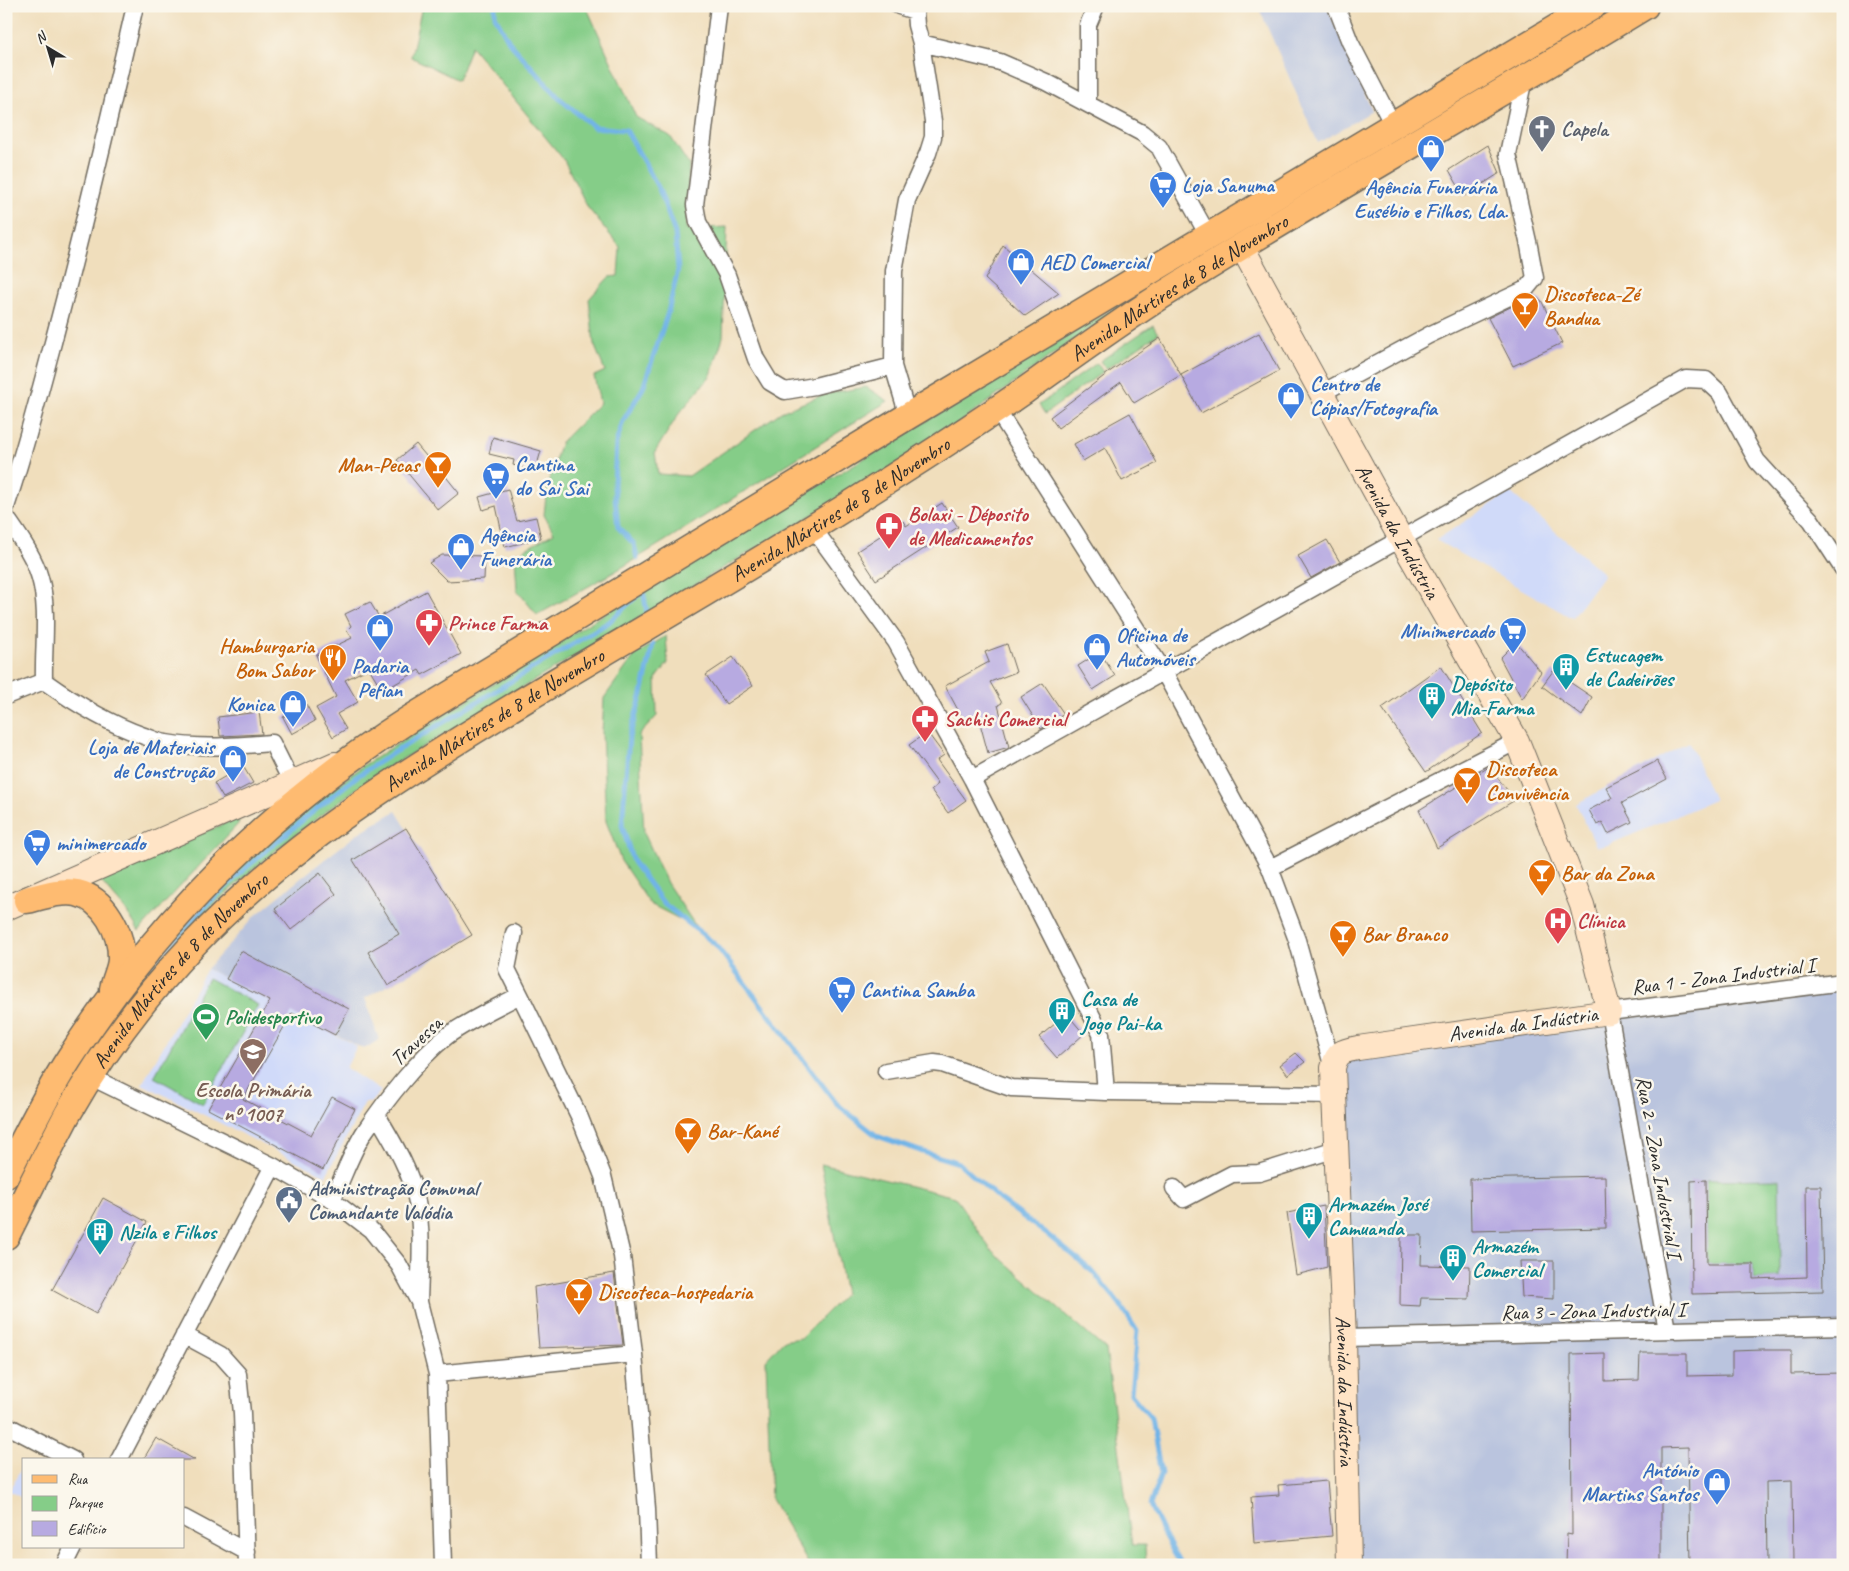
<svg xmlns="http://www.w3.org/2000/svg" width="1849" height="1571" font-family="Caveat,sans-serif">
<style>
.built{fill:#d0daf9}
.industrial{fill:#bac4de}
.green{fill:#85cd88;stroke:#587c5a}
.lines{fill:none;stroke-linecap:round;stroke-linejoin:round}
.stream{stroke:#71b4e7;stroke-width:5}
.building{fill:#b7aae1}
.street-casing{stroke:#706a5e;stroke-width:19}
.secondary-casing{stroke:#706a5e;stroke-width:26}
.primary-casing{stroke:#706a5e;stroke-width:29}
.street{stroke:#fff;stroke-width:16}
.secondary{stroke:#ffe4c6;stroke-width:24}
.primary{stroke:#febb71;stroke-width:26}
.labels{text-anchor:middle;stroke-width:5;stroke-linejoin:round;paint-order:stroke}
.worship-label{font-size:21px;font-weight:bold;fill:#5b616d;stroke:#fbf7ec;text-anchor:start}
.shop-label{font-size:21px;font-weight:bold;fill:#366cbe;stroke:#fbf7ec;text-anchor:start}
.street-label{font-size:21px;fill:#2b2b2b;stroke:#fbf7ec}
.food-label{font-size:21px;font-weight:bold;fill:#c56008;stroke:#fbf7ec;text-anchor:start}
.health-label{font-size:21px;font-weight:bold;fill:#be3a42;stroke:#fbf7ec;text-anchor:start}
.culture-label{font-size:21px;font-weight:bold;fill:#0d838f;stroke:#fbf7ec;text-anchor:start}
.leisure-label{font-size:21px;font-weight:bold;fill:#27864d;stroke:#fbf7ec;text-anchor:start}
.education-label{font-size:21px;font-weight:bold;fill:#785e54;stroke:#fbf7ec}
.service-label{font-size:21px;font-weight:bold;fill:#4e5e75;stroke:#fbf7ec;text-anchor:start}
</style>
<rect width="100%" height="100%" fill="#fbf7ec"/>
<filter id="ink" filterUnits="userSpaceOnUse"><feTurbulence type="fractalNoise" baseFrequency=".02" numOctaves="2"/><feDisplacementMap in="SourceGraphic" scale="10" xChannelSelector="R" yChannelSelector="G"/><feConvolveMatrix kernelMatrix="1 2 1 2 8 2 1 2 1" color-interpolation-filters="sRGB"/></filter>
<filter id="wash" filterUnits="userSpaceOnUse"><feTurbulence type="fractalNoise" baseFrequency=".0096" numOctaves="4" result="noise"/><feDisplacementMap in="SourceGraphic" scale="20" xChannelSelector="R" yChannelSelector="G"/><feGaussianBlur stdDeviation="1.12" result="paint"/><feColorMatrix in="noise" values="0 0 0 0 0 0 0 0 0 0 0 0 0 0 0 0 0 1.4 0 .05"/><feComposite in="paint" operator="in"/></filter>
<g filter="url(#wash)">
<rect width="100%" height="100%" fill="#f0debc"/>
<path class="built" d="M1510 492 1604 574 1572 618 1436 540Z
M1689 742 1714 800 1608 845 1600 847 1596 846 1576 804Z
M207 969 357 1046 346 1068 381 1091 370 1103 365 1102 326 1176 142 1084Z
M24 1463V1499L9 1491Z"/>
<path class="industrial" d="M1258 6H1327L1372 111 1318 143Z
M396 811 472 935 420 968 365 998 379 1040 364 1049 207 969 255 916 311 870 360 832Z
M1843 982V1565H1349L1343 1051Z"/>
<path class="green" d="M422 6H586L636 117 670 136 689 165 686 229 727 227 723 337 711 375 678 415 655 452 658 474 689 476 781 412 825 394 866 387 888 401 665 541 616 571 537 615 517 590 515 555 554 533 544 515 547 486 561 442 600 403 594 376 605 371 594 344 589 299 609 277 618 276 620 247 588 208 564 160 471 46 458 80 411 57Z
M1172 273 1060 349 931 444 377 774C308 823 241 875 181 937 155 964 132 996 108 1025L143 974 239 867 303 812 364 765 626 600 795 500Z
M1153 325 1158 334 1106 369 1100 361Z
M1097 363 1103 372 1045 414 1039 405Z
M666 636 668 663 656 679 657 716 639 735 644 833 667 883 697 928 650 904 621 861 606 821 602 733 604 698 635 655Z
M235 819 239 821 238 824 139 931 125 909 98 878Z
M208 978 258 1005 203 1104 154 1077Z
M821 1164 955 1197 991 1250 1106 1350 1132 1545H1145L1146 1565H810L808 1563 771 1499 766 1360 783 1341 801 1338 845 1294Z
M1779 1179 1780 1278 1753 1279V1264H1707L1706 1180Z"/>
<g class="lines">
<path class="stream" d="M495 6V16L509 42 559 98 594 127 626 130 659 189 675 233 678 270 668 312 643 388 623 421 616 443 614 486 618 527 634 544 637 558
M643 590 647 613
M653 644 642 694 629 737 622 825 633 862 664 904 715 944 837 1104 877 1136 920 1151 959 1163 999 1199 1049 1236 1093 1272 1119 1303 1137 1331 1131 1394 1151 1418 1161 1474 1150 1505 1162 1531 1181 1565
M108 1024 177 937 212 900 248 866 304 819 356 777 396 751 609 622 639 594"/>
</g>
<g id="blocks">
<path class="building" d="M1488 145 1500 173 1464 196 1449 170Z
M1003 245 1059 293 1025 316 985 279Z
M1533 296 1541 300 1562 343 1513 366 1488 318Z
M1259 333 1279 371 1201 413 1181 375Z
M1160 338 1181 375 1134 403 1121 382 1058 428 1050 417 1112 370Z
M1130 413 1157 463 1122 481 1105 448 1083 461 1074 444Z
M493 437 541 451 535 472 513 465 514 460 489 454Z
M416 444 437 469 439 468 459 493 438 510 397 460Z
M508 489 517 521 536 517 541 538 505 547 496 506 483 510 479 497Z
M942 503 958 527 876 580 857 551 903 521 906 526Z
M1327 540 1340 562 1311 578 1298 556Z
M442 555 485 556 484 579 447 581 429 563Z
M426 591 461 654 422 675 419 670 383 691 369 668 345 680 358 702 337 714 346 729 333 737 316 708 336 697 316 655 352 638 347 630 351 626 345 614 370 602 379 617Z
M1516 642 1541 672 1522 699 1500 658Z
M1007 644 1016 672 990 682 1002 703 998 705 1009 747 988 753 978 716 965 723 945 686 989 662 985 652Z
M1100 652 1115 676 1093 690 1078 666Z
M733 657 753 686 726 704 706 675Z
M1441 666 1482 733 1426 772 1382 708Z
M1553 671 1592 697 1582 716 1542 686Z
M1043 683 1064 714 1041 729 1021 697Z
M306 704 315 721 292 734 283 717Z
M259 712 262 734 220 736 218 717Z
M927 732 944 755 937 760 966 800 948 813 931 790 938 784 909 745Z
M1657 761 1667 779 1622 803 1632 822 1608 834 1602 822 1597 825 1589 810 1612 798 1606 787Z
M243 766 253 783 223 798 214 783Z
M1489 767 1515 800 1437 848 1419 810Z
M406 828 472 935 388 986 368 952 399 934 353 860Z
M320 873 336 894 291 930 275 909Z
M241 951 349 1009 335 1035 292 1013 243 1099 311 1135 332 1097 355 1109 323 1170 208 1109 270 1001 226 979Z
M1067 1014 1084 1034 1057 1058 1039 1037Z
M1296 1053 1305 1062 1288 1075 1280 1065Z
M1605 1176 1606 1228 1471 1231 1470 1179Z
M1706 1180 1707 1264H1753V1279L1807 1277 1806 1186H1821L1823 1291 1692 1294 1691 1181Z
M103 1198 147 1222 96 1314 52 1290Z
M1324 1206 1327 1267 1296 1275 1287 1213Z
M1401 1235H1422L1421 1265 1470 1266 1469 1299 1421 1298 1420 1306 1400 1305Z
M1520 1261H1554V1299L1522 1297Z
M614 1273 623 1345 539 1348 534 1287Z
M1763 1350H1791V1374L1843 1373V1565H1793L1792 1481 1766 1482 1767 1565H1690L1688 1447 1661 1448V1565H1566L1567 1534 1572 1535 1571 1354 1605 1353V1381L1639 1380 1640 1353H1687V1376L1732 1375V1351Z
M156 1438 195 1460H143Z
M1327 1481 1332 1536 1254 1543 1251 1497 1279 1495 1278 1485Z"/>
</g>
</g>
<g filter="url(#ink)">
<use href="#blocks" fill-opacity="0" stroke="#706a5e" stroke-width="1"/>
<g class="lines">
<defs>
<path id="street" d="M719 6 695 205 698 222 727 275 756 359 770 382 785 391 815 386 893 366
M899 6 915 11
M1336 6 1350 42 1393 125
M921 43 1000 62 1046 82 1142 133 1159 147 1209 237
M1088 103V25L1096 6
M1322 393 1429 335 1526 289 1535 278 1529 246 1508 154 1524 78
M997 410 1164 672 1270 868 1297 940 1333 1068
M908 416 893 366 894 271 907 200 928 153 933 137V121L921 43 916 25 915 11 917 6
M6 507C27 444 43 380 60 316 87 213 111 110 135 6
M6 517C19 536 34 556 40 578 49 609 43 648 44 681
M813 528 896 642 972 779 1101 1034 1106 1092 1334 1095
M44 681C76 704 107 723 144 736 151 738 158 742 166 743 201 749 236 746 272 743L292 783
M6 696 44 681
M972 779 1686 379 1706 380 1720 393 1757 461 1811 520 1843 569
M1270 868 1517 741
M520 995 580 1118 603 1176 622 1256 634 1354 647 1509 649 1565
M886 1071 934 1063 942 1064 1011 1088 1106 1092
M91 1077 273 1166 332 1200 371 1230 399 1265 419 1302 437 1374 443 1565
M377 1115C393 1142 411 1171 417 1202 423 1234 420 1268 419 1301
M1174 1188 1184 1199 1232 1174 1259 1173 1336 1149
M332 1200C343 1178 352 1151 365 1131 386 1100 418 1059 447 1036 469 1020 496 1008 520 995L507 969 514 933
M1667 1330 1609 1012 1843 982
M184 1335 221 1355 238 1374 242 1413 247 1565
M1344 1338 1843 1326
M437 1374 634 1354
M6 1425 73 1460
M119 1460 273 1166
M184 1518 247 1552
M64 1565 73 1547"/>
<g id="secondary">
<path id="s1" d="M1242 247 1401 539 1517 741 1582 905 1609 1012 1358 1048C1342 1051 1337 1052 1333 1068L1344 1338 1349 1565"/>
<path d="M6 908 335 764"/>
</g>
<g id="primary">
<path d="M27 900C43 896 61 890 77 893 104 899 122 932 121 959 121 968 115 979 113 989"/>
<path d="M6 1175C26 1136 45 1096 69 1059 157 922 270 808 408 720L908 416 1593 6"/>
<path id="s2" d="M6 1236C26 1196 46 1155 67 1115 101 1055 144 997 191 947 287 845 407 771 526 699 636 633 748 569 857 500 913 465 969 429 1024 391 1069 359 1114 326 1161 296 1320 196 1485 104 1645 6"/>
</g>
</defs>
<use href="#street" class="street-casing"/>
<use href="#secondary" class="secondary-casing"/>
<use href="#primary" class="primary-casing"/>
<use href="#street" class="street"/>
<use href="#secondary" class="secondary"/>
<use href="#primary" class="primary"/>
</g>
</g>
<defs>
<symbol id="church-pin" viewBox="-11 -11 22 30"><path d="M0 17L-7.5 6A9.5 9.5 0 1 1 7.5 6Z" fill="#6b7280" stroke="#fbf7ec"/><path d="M-1.2-6h2.4v3.5h3.3v2.4h-3.3V6h-2.4V-.1h-3.3v-2.4h3.3Z" fill="#fff"/></symbol>
<symbol id="shop-pin" viewBox="-11 -11 22 30"><path d="M0 17L-7.5 6A9.5 9.5 0 1 1 7.5 6Z" fill="#3f7fe0" stroke="#fbf7ec"/><path d="M-5-2.5h2.3a2.7 3.5 0 0 1 5.4 0H5L5.5 6h-11ZM-1.5-2.5h3a1.5 2.3 0 0 0-3 0Z" fill="#fff"/></symbol>
<symbol id="supermarket-pin" viewBox="-11 -11 22 30"><path d="M0 17L-7.5 6A9.5 9.5 0 1 1 7.5 6Z" fill="#3f7fe0" stroke="#fbf7ec"/><path d="M-6-5.5h2.5l.6 2H6L4.5 2H-2.5L-4.4-4H-6ZM-1.5 3.2a1.3 1.3 0 1 0 .1 0ZM3 3.2a1.3 1.3 0 1 0 .1 0Z" fill="#fff"/></symbol>
<symbol id="bar-pin" viewBox="-11 -11 22 30"><path d="M0 17L-7.5 6A9.5 9.5 0 1 1 7.5 6Z" fill="#e8710a" stroke="#fbf7ec"/><path d="M-6-5H6L.8 .8V4.5H3.5V6h-7V4.5H-.8V.8Z" fill="#fff"/></symbol>
<symbol id="pharmacy-pin" viewBox="-11 -11 22 30"><path d="M0 17L-7.5 6A9.5 9.5 0 1 1 7.5 6Z" fill="#e0444e" stroke="#fbf7ec"/><path d="M-2-6h4v4h4v4h-4v4h-4v-4h-4v-4h4Z" fill="#fff"/></symbol>
<symbol id="restaurant-pin" viewBox="-11 -11 22 30"><path d="M0 17L-7.5 6A9.5 9.5 0 1 1 7.5 6Z" fill="#e8710a" stroke="#fbf7ec"/><path d="M-5-6h1v4h1v-4h1v4h1v-4h1v5L-1.5 .5V6h-2V.5L-5-1ZM5-6V6H3V1.5H1.5Q1.5-4 5-6Z" fill="#fff"/></symbol>
<symbol id="building-pin" viewBox="-11 -11 22 30"><path d="M0 17L-7.5 6A9.5 9.5 0 1 1 7.5 6Z" fill="#0f9aa8" stroke="#fbf7ec"/><path d="M-4-6H4V6H1V3H-1V6H-4ZM-2.5-4.3h1.7v1.8h-1.7ZM.8-4.3h1.7v1.8H.8ZM-2.5-1h1.7V.8h-1.7ZM.8-1h1.7V.8H.8Z" fill="#fff"/></symbol>
<symbol id="hospital-pin" viewBox="-11 -11 22 30"><path d="M0 17L-7.5 6A9.5 9.5 0 1 1 7.5 6Z" fill="#e0444e" stroke="#fbf7ec"/><path d="M-5-5h3v3.5h4V-5h3V5h-3V1.5h-4V5h-3Z" fill="#fff"/></symbol>
<symbol id="stadium-pin" viewBox="-11 -11 22 30"><path d="M0 17L-7.5 6A9.5 9.5 0 1 1 7.5 6Z" fill="#2e9e5b" stroke="#fbf7ec"/><path d="M0-5a6.5 5 0 1 0 0 10a6.5 5 0 1 0 0-10ZM-3.5-1.8h7v3.6h-7Z" fill="#fff"/></symbol>
<symbol id="school-pin" viewBox="-11 -11 22 30"><path d="M0 17L-7.5 6A9.5 9.5 0 1 1 7.5 6Z" fill="#8d6e63" stroke="#fbf7ec"/><path d="M0-5L7-2L0 1L-7-2ZM-4 1L0 2.5L4 1V4Q0 6-4 4Z" fill="#fff"/></symbol>
<symbol id="civic-pin" viewBox="-11 -11 22 30"><path d="M0 17L-7.5 6A9.5 9.5 0 1 1 7.5 6Z" fill="#5c6f8a" stroke="#fbf7ec"/><path d="M-.6-6.5H3V-4.5H.6V-3L4-1V1h2V6H-6V1h2V-1L-.6-3ZM-1.2 2.5V6h2.4V2.5Z" fill="#fff"/></symbol>
</defs>
<g fill-rule="evenodd">
<use href="#church-pin" x="1526" y="113" width="32" height="43"/>
<use href="#shop-pin" x="1415" y="133" width="32" height="43"/>
<use href="#supermarket-pin" x="1147" y="169" width="32" height="43"/>
<use href="#shop-pin" x="1005" y="246" width="32" height="43"/>
<use href="#bar-pin" x="1509" y="290" width="32" height="43"/>
<use href="#shop-pin" x="1275" y="380" width="32" height="43"/>
<use href="#bar-pin" x="422" y="449" width="32" height="43"/>
<use href="#supermarket-pin" x="480" y="460" width="32" height="43"/>
<use href="#pharmacy-pin" x="873" y="510" width="32" height="43"/>
<use href="#shop-pin" x="445" y="531" width="32" height="43"/>
<use href="#pharmacy-pin" x="413" y="607" width="32" height="43"/>
<use href="#shop-pin" x="364" y="612" width="32" height="43"/>
<use href="#supermarket-pin" x="1497" y="615" width="32" height="43"/>
<use href="#shop-pin" x="1081" y="631" width="32" height="43"/>
<use href="#restaurant-pin" x="317" y="642" width="32" height="43"/>
<use href="#building-pin" x="1550" y="651" width="32" height="43"/>
<use href="#building-pin" x="1416" y="680" width="32" height="43"/>
<use href="#shop-pin" x="277" y="688" width="32" height="43"/>
<use href="#pharmacy-pin" x="909" y="703" width="32" height="43"/>
<use href="#shop-pin" x="217" y="743" width="32" height="43"/>
<use href="#bar-pin" x="1451" y="765" width="32" height="43"/>
<use href="#supermarket-pin" x="21" y="827" width="32" height="43"/>
<use href="#bar-pin" x="1526" y="857" width="32" height="43"/>
<use href="#hospital-pin" x="1542" y="905" width="32" height="43"/>
<use href="#bar-pin" x="1327" y="918" width="32" height="43"/>
<use href="#supermarket-pin" x="826" y="974" width="32" height="43"/>
<use href="#building-pin" x="1046" y="995" width="32" height="43"/>
<use href="#stadium-pin" x="190" y="1001" width="32" height="43"/>
<use href="#school-pin" x="237" y="1036" width="32" height="43"/>
<use href="#bar-pin" x="672" y="1115" width="32" height="43"/>
<use href="#civic-pin" x="273" y="1184" width="32" height="43"/>
<use href="#building-pin" x="1293" y="1200" width="32" height="43"/>
<use href="#building-pin" x="84" y="1216" width="32" height="43"/>
<use href="#building-pin" x="1437" y="1242" width="32" height="43"/>
<use href="#bar-pin" x="563" y="1276" width="32" height="43"/>
<use href="#shop-pin" x="1701" y="1466" width="32" height="43"/>
</g>
<g class="labels">
<g class="worship-label">
<text x="1561" y="136">Capela</text>
</g>
<g class="shop-label">
<text x="1182" y="192">Loja Sanuma</text>
<text x="1431" y="194" text-anchor="middle">Agência Funerária<tspan x="1431" dy="24">Eusébio e Filhos, Lda.</tspan></text>
<text x="1040" y="269">AED Comercial</text>
<text x="1310" y="391">Centro de<tspan x="1310" dy="24">Cópias/Fotografia</tspan></text>
<text x="515" y="471">Cantina<tspan x="515" dy="24">do Sai Sai</tspan></text>
<text x="480" y="542">Agência<tspan x="480" dy="24">Funerária</tspan></text>
<text x="1494" y="638" text-anchor="end">Minimercado</text>
<text x="1116" y="642">Oficina de<tspan x="1116" dy="24">Automóveis</tspan></text>
<text x="380" y="673" text-anchor="middle">Padaria<tspan x="380" dy="24">Pefian</tspan></text>
<text x="274" y="711" text-anchor="end">Konica</text>
<text x="214" y="754" text-anchor="end">Loja de Materiais<tspan x="214" dy="24">de Construção</tspan></text>
<text x="56" y="850">minimercado</text>
<text x="861" y="997">Cantina Samba</text>
<text x="1698" y="1477" text-anchor="end">António<tspan x="1698" dy="24">Martins Santos</tspan></text>
</g>
<g class="street-label">
<text dy="7" stroke="none"><textPath href="#s2" startOffset="1535">Avenida Mártires de 8 de Novembro</textPath></text>
<text dy="7" stroke="none"><textPath href="#s2" startOffset="1130">Avenida Mártires de 8 de Novembro</textPath></text>
<text dy="7" stroke="none"><textPath href="#s1" startOffset="324">Avenida da Indústria</textPath></text>
<text dy="7" stroke="none"><textPath href="#s2" startOffset="725">Avenida Mártires de 8 de Novembro</textPath></text>
<text dy="7" stroke="none"><textPath href="#s2" startOffset="320">Avenida Mártires de 8 de Novembro</textPath></text>
<text transform="translate(1723 976) rotate(-7)" y="7">Rua 1 - Zona Industrial I</text>
<text transform="translate(1523 1024) rotate(-8)" y="7">Avenida da Indústria</text>
<text transform="translate(416 1041) rotate(-43)" y="7">Travessa</text>
<text transform="translate(1659 1167) rotate(80)" y="7">Rua 2 - Zona Industrial I</text>
<text transform="translate(1593 1311) rotate(-1)" y="7">Rua 3 - Zona Industrial I</text>
<text dy="7" stroke="none"><textPath href="#s1" startOffset="1464">Avenida da Indústria</textPath></text>
</g>
<g class="food-label">
<text x="1544" y="301">Discoteca-Zé<tspan x="1544" dy="24">Bandua</tspan></text>
<text x="419" y="472" text-anchor="end">Man-Pecas</text>
<text x="314" y="653" text-anchor="end">Hamburgaria<tspan x="314" dy="24">Bom Sabor</tspan></text>
<text x="1486" y="776">Discoteca<tspan x="1486" dy="24">Convivência</tspan></text>
<text x="1561" y="880">Bar da Zona</text>
<text x="1362" y="941">Bar Branco</text>
<text x="707" y="1138">Bar-Kané</text>
<text x="598" y="1299">Discoteca-hospedaria</text>
</g>
<g class="health-label">
<text x="908" y="521">Bolaxi - Déposito<tspan x="908" dy="24">de Medicamentos</tspan></text>
<text x="448" y="630">Prince Farma</text>
<text x="944" y="726">Sachis Comercial</text>
<text x="1577" y="928">Clínica</text>
</g>
<g class="culture-label">
<text x="1585" y="662">Estucagem<tspan x="1585" dy="24">de Cadeirões</tspan></text>
<text x="1451" y="691">Depósito<tspan x="1451" dy="24">Mia-Farma</tspan></text>
<text x="1081" y="1006">Casa de<tspan x="1081" dy="24">Jogo Pai-ka</tspan></text>
<text x="1328" y="1211">Armazém José<tspan x="1328" dy="24">Camuanda</tspan></text>
<text x="119" y="1239">Nzila e Filhos</text>
<text x="1472" y="1253">Armazém<tspan x="1472" dy="24">Comercial</tspan></text>
</g>
<g class="leisure-label">
<text x="225" y="1024">Polidesportivo</text>
</g>
<g class="education-label">
<text x="253" y="1097">Escola Primária<tspan x="253" dy="24">nº 1007</tspan></text>
</g>
<g class="service-label">
<text x="308" y="1195">Administração Comunal<tspan x="308" dy="24">Comandante Valódia</tspan></text>
</g>
</g>
<rect width="1849" height="1571" fill="none" stroke="#fbf7ec" stroke-width="25"/>
<rect x="22" y="1458" width="162" height="90" fill="#fbf7ec" stroke="#a8a59f"/>
<rect x="32" y="1475" width="25" height="8" fill="#febb71" stroke="#a8a59f"/>
<text x="68" y="1484" font-size="15" fill="#2b2b2b">Rua</text>
<rect x="32" y="1496" width="25" height="15" fill="#85cd88" stroke="#a8a59f"/>
<text x="68" y="1508" font-size="15" fill="#2b2b2b">Parque</text>
<rect x="32" y="1521" width="25" height="15" fill="#b7aae1" stroke="#a8a59f"/>
<text x="68" y="1534" font-size="15" fill="#2b2b2b">Edifício</text>
<g transform="translate(48 48) rotate(322)" stroke="#fbf7ec" stroke-width="4" paint-order="stroke">
<path d="M0-4L9 19L0 12L-9 19Z" fill="#2b2b2b"/>
<text y="-8" font-size="14" font-weight="bold" text-anchor="middle" fill="#2b2b2b">N</text>
</g>
</svg>
